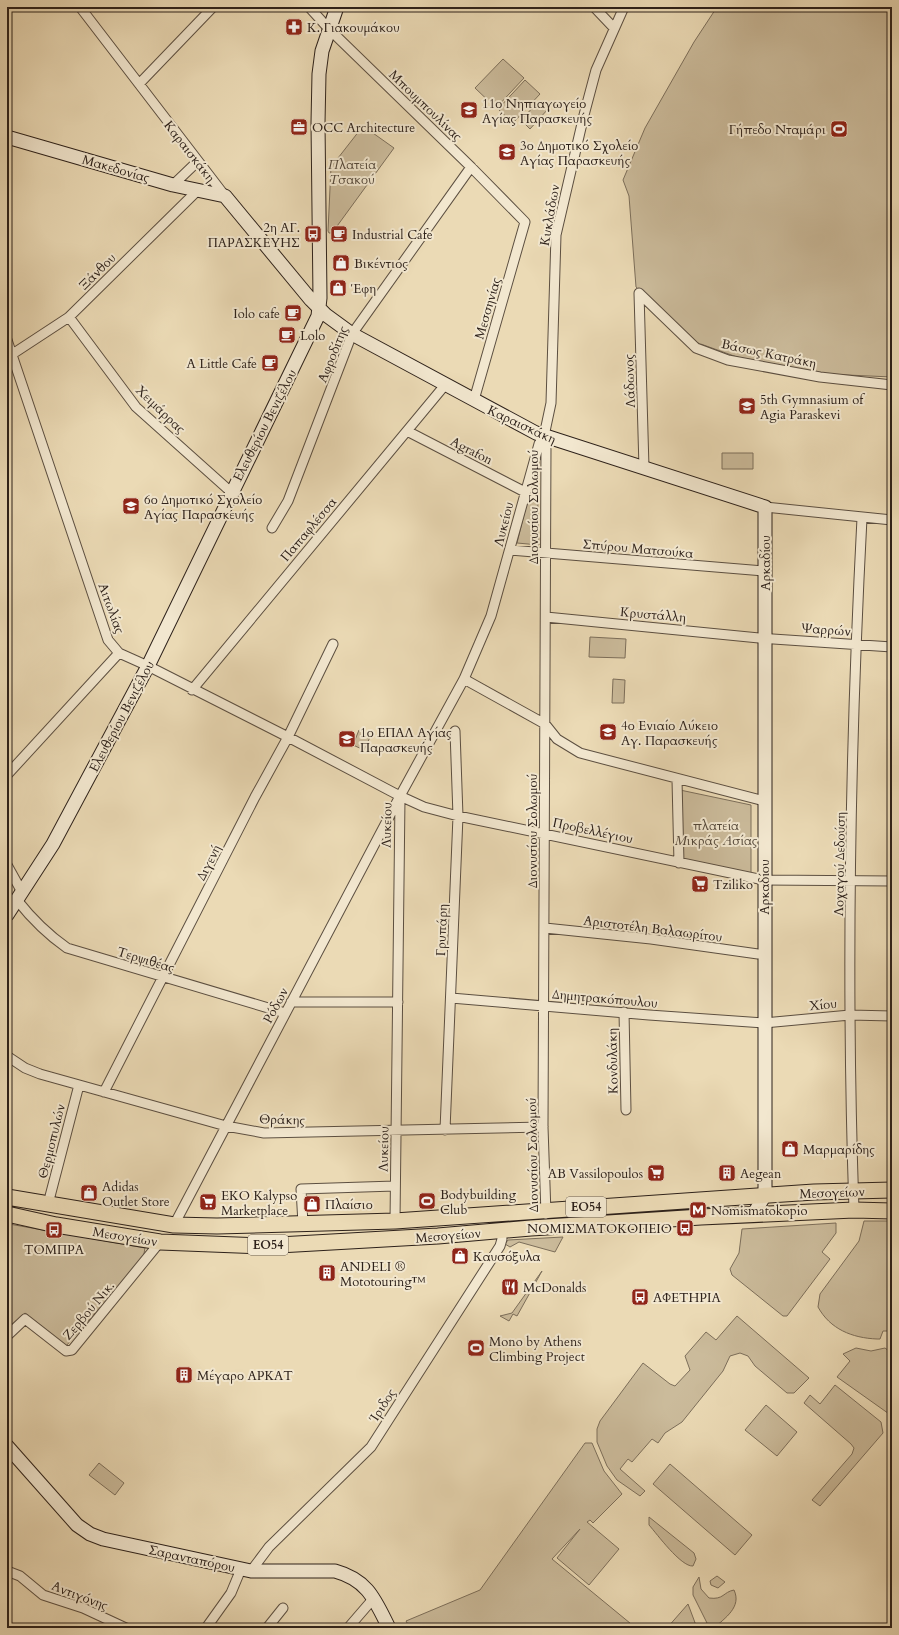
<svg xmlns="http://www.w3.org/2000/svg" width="899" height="1635" font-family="Cardo,serif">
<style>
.green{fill:#cbbb9b;stroke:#7c6e5a}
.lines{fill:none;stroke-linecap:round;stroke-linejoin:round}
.street-casing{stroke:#5c4f41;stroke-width:11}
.secondary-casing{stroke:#2d211a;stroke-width:15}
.primary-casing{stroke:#2d211a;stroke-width:17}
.street{stroke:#f2e7cf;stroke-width:9}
.secondary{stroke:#f2e7cf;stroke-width:13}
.primary{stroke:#ebdab5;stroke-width:15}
.labels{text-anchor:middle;stroke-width:4;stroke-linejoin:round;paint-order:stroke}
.shield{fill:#f2e7cf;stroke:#685c50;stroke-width:1}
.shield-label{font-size:12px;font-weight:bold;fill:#2d211a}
.poi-label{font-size:13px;fill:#2d211a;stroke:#f2e7cf;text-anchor:start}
.street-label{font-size:13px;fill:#2d211a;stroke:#f2e7cf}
.park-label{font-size:13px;font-style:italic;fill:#54483a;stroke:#f2e7cf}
</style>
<rect width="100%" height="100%" fill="#ebdab5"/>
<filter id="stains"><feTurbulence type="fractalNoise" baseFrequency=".005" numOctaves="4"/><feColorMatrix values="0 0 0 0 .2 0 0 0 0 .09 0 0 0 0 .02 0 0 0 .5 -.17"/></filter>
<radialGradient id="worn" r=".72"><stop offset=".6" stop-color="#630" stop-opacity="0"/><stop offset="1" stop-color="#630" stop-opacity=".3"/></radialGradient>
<path class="green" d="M717 7H892V377L825 374 737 357 698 343 636 287 629 196 623 180 645 128 694 42Z
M503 59 524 78 496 108 475 88Z
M525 80 540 94 513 123 498 109Z
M539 101 548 109 530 129 521 120Z
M363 126 394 148 332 233H329L328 231 331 167Z
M722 453H753V469H722Z
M534 474H537L539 545 517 543Z
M590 637 626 639 625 658 589 657Z
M613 679 625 680 624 703H612Z
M359 730 371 735 364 750 353 745Z
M680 790 751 805V874L682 861Z
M864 1221H892L890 1321 889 1331H883L880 1339H877C852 1338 830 1329 818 1307L820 1294 859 1241Z
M836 1223V1233L822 1252 830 1259 787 1316H783L732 1275 730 1269 739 1253 742 1229Z
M9 1224 145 1248 143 1259 66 1346 25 1313 7 1329V1226Z
M563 1237 555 1252 519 1242 510 1247 505 1244 508 1240Z
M542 1271 517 1316 513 1314 509 1321 500 1316 512 1313Z
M737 1316 809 1378 794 1393H787L755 1366 748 1356 740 1353 730 1356 723 1371 682 1422 665 1433 658 1443 652 1439 632 1462 628 1459 620 1469 645 1491 640 1496 617 1480 607 1466 597 1442V1429L600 1421 643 1363 670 1384 675 1386 690 1370 685 1356 706 1332 716 1340Z
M856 1348 871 1351 885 1348 889 1351V1389L892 1404V1416L837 1377 850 1361 843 1354Z
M835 1385 881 1422 883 1433 820 1506 812 1500 852 1454 854 1448 851 1444 804 1403 810 1395 820 1404Z
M766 1405 797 1432 777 1456 745 1430Z
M585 1443H592L604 1471 622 1494 593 1523 590 1520 587 1522 619 1549 589 1585 557 1558 580 1529 552 1559 636 1628H410L406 1621 480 1590Z
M99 1463 124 1483 115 1495 89 1475Z
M670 1464 752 1535 735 1555 653 1484Z
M649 1517 694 1553 696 1559 693 1566C681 1567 657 1534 649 1525Z
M717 1576 725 1582 718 1588 711 1585 710 1581Z
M699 1577 701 1589 709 1598C724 1600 723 1592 734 1590 742 1607 725 1618 714 1628L709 1627 693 1595V1587Z
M688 1604 697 1628H667Z"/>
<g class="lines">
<defs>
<path id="street" d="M80 7 225 196
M309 7 329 29 471 167 525 222 474 400
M594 7 613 27
M139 84 213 7
M173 185 198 161
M639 293 696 348 728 360 820 377 892 385
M639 293 644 468
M69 317 136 407 231 492
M7 340 108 640 119 653 148 666 288 737 400 796 424 807 458 816 764 880 892 881
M8 357 69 317 197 191
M407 431 525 492
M544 436 546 446 543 1127 546 1214
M765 507 892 520
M272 528 288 501 352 334 471 167
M510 550 764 571
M546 617 759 638 892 647
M464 679 545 724 557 739 580 753 764 801
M192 690 445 385
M7 775 119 653
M677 780 679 863
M7 865 22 892
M17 900C32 919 47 934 67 948L285 1013
M545 928 651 939 758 954
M451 998 649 1015 764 1023 850 1015 892 1016
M291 1002H398
M624 1012 626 1110
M7 1056 25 1068 40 1074 226 1126 264 1133 543 1127
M104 1092 255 797 288 737 333 644
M445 1130 458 816 455 731
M48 1204 79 1085
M854 1210C846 980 850 748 862 518
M395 1221 400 798
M303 1224 301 1189 395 1186
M174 1225 400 796 464 679 491 616 539 444 544 436 551 403 556 235 584 115 596 70 624 7
M7 1336 25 1319 66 1351 72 1350 160 1242
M7 1571 20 1576 43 1595 83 1608 126 1628
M251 1571 269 1547 371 1447 500 1246 502 1239 501 1230
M206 1628 231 1593 241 1569
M267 1628 283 1608
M348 1628 373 1599"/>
<path id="secondary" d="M7 137 173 185 225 196 311 300 326 315 352 334 536 433 765 507V1195L753 1215
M7 915 53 844 148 666 318 316 320 298 318 123 319 74 322 51 337 7
M7 1446 77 1525 90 1534 103 1539 251 1571H335C368 1580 375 1600 389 1628"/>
<path id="primary" d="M7 1197 174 1225 217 1226 395 1221 814 1192 892 1190
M7 1214 56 1225 160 1242 261 1246 438 1236 531 1228 701 1217 854 1210 892 1211"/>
</defs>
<use href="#street" class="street-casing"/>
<use href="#secondary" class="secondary-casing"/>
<use href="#primary" class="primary-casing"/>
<use href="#street" class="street"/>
<use href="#secondary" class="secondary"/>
<use href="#primary" class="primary"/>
</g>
<defs>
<symbol id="pharmacy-square" viewBox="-11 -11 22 22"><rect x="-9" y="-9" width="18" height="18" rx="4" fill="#8f2418" stroke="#f2e7cf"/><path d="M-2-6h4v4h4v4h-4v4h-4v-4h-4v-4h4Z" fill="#fff"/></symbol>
<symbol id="school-square" viewBox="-11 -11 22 22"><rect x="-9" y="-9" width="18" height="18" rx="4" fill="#8f2418" stroke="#f2e7cf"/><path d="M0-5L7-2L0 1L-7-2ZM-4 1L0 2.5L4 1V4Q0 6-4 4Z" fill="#fff"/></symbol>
<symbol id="office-square" viewBox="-11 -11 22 22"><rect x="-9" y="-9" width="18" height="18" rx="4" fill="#8f2418" stroke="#f2e7cf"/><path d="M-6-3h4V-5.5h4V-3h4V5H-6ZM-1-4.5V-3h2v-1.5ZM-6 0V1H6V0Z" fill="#fff"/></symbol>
<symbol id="stadium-square" viewBox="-11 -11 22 22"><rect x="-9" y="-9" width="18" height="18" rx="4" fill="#8f2418" stroke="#f2e7cf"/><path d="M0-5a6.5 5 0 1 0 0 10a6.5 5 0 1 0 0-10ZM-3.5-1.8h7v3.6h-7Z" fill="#fff"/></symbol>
<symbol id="bus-square" viewBox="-11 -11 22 22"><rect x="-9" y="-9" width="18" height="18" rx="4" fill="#8f2418" stroke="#f2e7cf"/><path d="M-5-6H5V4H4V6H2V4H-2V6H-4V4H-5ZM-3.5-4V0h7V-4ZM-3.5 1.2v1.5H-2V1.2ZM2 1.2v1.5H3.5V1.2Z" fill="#fff"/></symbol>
<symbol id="cafe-square" viewBox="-11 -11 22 22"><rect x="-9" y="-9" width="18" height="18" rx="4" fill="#8f2418" stroke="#f2e7cf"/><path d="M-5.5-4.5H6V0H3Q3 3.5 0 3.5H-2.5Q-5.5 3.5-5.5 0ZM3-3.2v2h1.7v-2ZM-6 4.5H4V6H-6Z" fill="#fff"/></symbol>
<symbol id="shop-square" viewBox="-11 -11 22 22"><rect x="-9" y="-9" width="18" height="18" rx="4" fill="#8f2418" stroke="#f2e7cf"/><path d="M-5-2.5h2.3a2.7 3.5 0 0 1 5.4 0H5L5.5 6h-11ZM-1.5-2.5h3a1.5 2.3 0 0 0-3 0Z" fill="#fff"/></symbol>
<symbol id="supermarket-square" viewBox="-11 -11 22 22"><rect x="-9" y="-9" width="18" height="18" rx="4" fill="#8f2418" stroke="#f2e7cf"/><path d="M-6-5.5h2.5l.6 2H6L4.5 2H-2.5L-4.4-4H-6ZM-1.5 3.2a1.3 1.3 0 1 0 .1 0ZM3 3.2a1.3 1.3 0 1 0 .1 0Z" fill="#fff"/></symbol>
<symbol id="building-square" viewBox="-11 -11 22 22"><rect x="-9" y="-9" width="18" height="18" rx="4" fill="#8f2418" stroke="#f2e7cf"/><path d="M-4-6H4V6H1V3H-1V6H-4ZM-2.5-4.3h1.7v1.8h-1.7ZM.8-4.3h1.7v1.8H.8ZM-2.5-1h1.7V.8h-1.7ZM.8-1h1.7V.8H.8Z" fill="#fff"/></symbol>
<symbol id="metro-square" viewBox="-11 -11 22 22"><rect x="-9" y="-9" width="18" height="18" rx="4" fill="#8f2418" stroke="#f2e7cf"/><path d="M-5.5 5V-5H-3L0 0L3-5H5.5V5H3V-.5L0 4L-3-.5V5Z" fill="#fff"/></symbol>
<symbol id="restaurant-square" viewBox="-11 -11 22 22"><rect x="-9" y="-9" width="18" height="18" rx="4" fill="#8f2418" stroke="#f2e7cf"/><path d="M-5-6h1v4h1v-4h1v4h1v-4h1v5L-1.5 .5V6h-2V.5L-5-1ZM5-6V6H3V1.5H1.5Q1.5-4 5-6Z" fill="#fff"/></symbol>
</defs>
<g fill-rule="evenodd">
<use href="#pharmacy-square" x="284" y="17" width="20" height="20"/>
<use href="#school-square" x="459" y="100" width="20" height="20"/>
<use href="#office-square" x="289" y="117" width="20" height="20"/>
<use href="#stadium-square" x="829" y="119" width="20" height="20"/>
<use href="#school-square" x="497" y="142" width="20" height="20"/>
<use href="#bus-square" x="303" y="224" width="20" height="20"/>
<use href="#cafe-square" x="329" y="224" width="20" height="20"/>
<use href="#shop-square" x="331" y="253" width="20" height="20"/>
<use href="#shop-square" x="328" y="278" width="20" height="20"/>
<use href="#cafe-square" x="283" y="303" width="20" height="20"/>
<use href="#cafe-square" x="277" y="325" width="20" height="20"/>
<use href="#cafe-square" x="260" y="353" width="20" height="20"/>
<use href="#school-square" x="737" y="396" width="20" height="20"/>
<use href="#school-square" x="121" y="496" width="20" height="20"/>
<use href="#school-square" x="598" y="722" width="20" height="20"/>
<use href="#school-square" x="337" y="729" width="20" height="20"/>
<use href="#supermarket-square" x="690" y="874" width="20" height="20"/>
<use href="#shop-square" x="780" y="1139" width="20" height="20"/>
<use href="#supermarket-square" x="646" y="1163" width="20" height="20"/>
<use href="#building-square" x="717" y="1163" width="20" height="20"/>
<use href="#shop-square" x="79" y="1183" width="20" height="20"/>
<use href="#stadium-square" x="417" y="1191" width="20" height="20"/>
<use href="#supermarket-square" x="198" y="1192" width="20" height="20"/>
<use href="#shop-square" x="302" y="1194" width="20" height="20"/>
<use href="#metro-square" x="688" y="1200" width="20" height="20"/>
<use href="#bus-square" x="675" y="1218" width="20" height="20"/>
<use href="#bus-square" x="44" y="1220" width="20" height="20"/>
<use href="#shop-square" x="450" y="1246" width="20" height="20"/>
<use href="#building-square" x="317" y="1263" width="20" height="20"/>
<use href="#restaurant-square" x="500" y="1277" width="20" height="20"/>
<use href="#bus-square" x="630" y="1287" width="20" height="20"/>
<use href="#stadium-square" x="466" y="1338" width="20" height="20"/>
<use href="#building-square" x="174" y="1365" width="20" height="20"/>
</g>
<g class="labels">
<g class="shield">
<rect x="566" y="1197" width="40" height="20" rx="3"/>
<rect x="248" y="1235" width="40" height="20" rx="3"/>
</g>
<g class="shield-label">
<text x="586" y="1211">ΕΟ54</text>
<text x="268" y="1249">ΕΟ54</text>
</g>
<g class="poi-label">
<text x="307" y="32">Κ. Γιακουμάκου</text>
<text x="482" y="108">11ο Νηπιαγωγείο<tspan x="482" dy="15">Αγίας Παρασκευής</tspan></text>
<text x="312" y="132">OCC Architecture</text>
<text x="826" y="134" text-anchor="end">Γήπεδο Νταμάρι</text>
<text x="520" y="150">3ο Δημοτικό Σχολείο<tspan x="520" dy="15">Αγίας Παρασκευής</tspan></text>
<text x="300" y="232" text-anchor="end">2η ΑΓ.<tspan x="300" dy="15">ΠΑΡΑΣΚΕΥΗΣ</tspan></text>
<text x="352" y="239">Industrial Cafe</text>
<text x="354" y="268">Βικέντιος</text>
<text x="351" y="293">Έφη</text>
<text x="280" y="318" text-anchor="end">Iolo cafe</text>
<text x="300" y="340">Lolo</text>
<text x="257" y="368" text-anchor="end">A Little Cafe</text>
<text x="760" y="404">5th Gymnasium of<tspan x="760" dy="15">Agia Paraskevi</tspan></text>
<text x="144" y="504">6ο Δημοτικό Σχολείο<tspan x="144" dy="15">Αγίας Παρασκευής</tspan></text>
<text x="621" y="730">4ο Ενιαίο Λύκειο<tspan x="621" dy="15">Αγ. Παρασκευής</tspan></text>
<text x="360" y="737">1ο ΕΠΑΛ Αγίας<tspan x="360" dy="15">Παρασκευής</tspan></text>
<text x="713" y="889">Tziliko</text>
<text x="803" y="1154">Μαρμαρίδης</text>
<text x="643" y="1178" text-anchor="end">AB Vassilopoulos</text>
<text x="740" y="1178">Aegean</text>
<text x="102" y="1191">Adidas<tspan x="102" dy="15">Outlet Store</tspan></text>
<text x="440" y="1199">Bodybuilding<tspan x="440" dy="15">Club</tspan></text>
<text x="221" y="1200">EKO Kalypso<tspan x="221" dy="15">Marketplace</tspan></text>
<text x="325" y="1209">Πλαίσιο</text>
<text x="711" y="1215">Nomismatokopio</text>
<text x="672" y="1233" text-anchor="end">ΝΟΜΙΣΜΑΤΟΚΟΠΕΙΟ</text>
<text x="54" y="1254" text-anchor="middle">ΤΟΜΠΡΑ</text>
<text x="473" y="1261">Καυσόξυλα</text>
<text x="340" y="1271">ANDELI ®<tspan x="340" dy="15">Mototouring™</tspan></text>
<text x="523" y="1292">McDonalds</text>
<text x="653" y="1302">ΑΦΕΤΗΡΙΑ</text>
<text x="489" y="1346">Mono by Athens<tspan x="489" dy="15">Climbing Project</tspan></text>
<text x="197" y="1380">Μέγαρο ΑΡΚΑΤ</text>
</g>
<g class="street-label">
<text transform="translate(426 105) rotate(44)" y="5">Μπουμπουλίνας</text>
<text transform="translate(190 151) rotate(52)" y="5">Καραισκάκη</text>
<text transform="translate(116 168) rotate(16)" y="5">Μακεδονίας</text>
<text transform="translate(549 215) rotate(-80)" y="5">Κυκλάδων</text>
<text transform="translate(97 271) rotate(-45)" y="5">Ξάνθου</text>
<text transform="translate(487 308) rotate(-74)" y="5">Μεσσηνίας</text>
<text transform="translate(769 353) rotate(12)" y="5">Βάσως Κατράκη</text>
<text transform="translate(332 354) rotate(-68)" y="5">Αφροδίτης</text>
<text transform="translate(629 381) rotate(-92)" y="5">Λάδωνος</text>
<text transform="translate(161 409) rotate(44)" y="5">Χειμάρρας</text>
<text transform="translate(522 424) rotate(25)" y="5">Καραισκάκη</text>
<text transform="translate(264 425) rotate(-63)" y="5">Ελευθερίου Βενιζέλου</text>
<text transform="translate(472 450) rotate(27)" y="5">Agrafon</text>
<text transform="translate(533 507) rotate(-90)" y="5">Διονυσίου Σολωμού</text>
<text transform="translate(503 524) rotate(-76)" y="5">Λυκείου</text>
<text transform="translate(308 529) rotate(-50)" y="5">Παπαφλέσσα</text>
<text transform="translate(638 548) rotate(5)" y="5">Σπύρου Ματσούκα</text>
<text transform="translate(765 563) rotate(-90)" y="5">Αρκαδίου</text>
<text transform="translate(112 608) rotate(70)" y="5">Αιτωλίας</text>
<text transform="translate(653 614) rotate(5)" y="5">Κρυστάλλη</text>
<text transform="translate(826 629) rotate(4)" y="5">Ψαρρών</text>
<text transform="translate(121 716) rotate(-62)" y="5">Ελευθερίου Βενιζέλου</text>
<text transform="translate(386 825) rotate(-89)" y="5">Λυκείου</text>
<text transform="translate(593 830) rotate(12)" y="5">Προβελλέγιου</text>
<text transform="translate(532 831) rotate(-90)" y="5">Διονυσίου Σολωμού</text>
<text transform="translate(208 862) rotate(-63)" y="5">Διγενή</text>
<text transform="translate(839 864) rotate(-89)" y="5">Λοχαγού Δεδούση</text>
<text transform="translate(764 887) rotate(-90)" y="5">Αρκαδίου</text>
<text transform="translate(653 928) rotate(7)" y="5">Αριστοτέλη Βαλαωρίτου</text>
<text transform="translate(441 930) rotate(-88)" y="5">Γρυπάρη</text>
<text transform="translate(146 959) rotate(17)" y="5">Τερψιθέας</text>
<text transform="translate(605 998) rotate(5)" y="5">Δημητρακόπουλου</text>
<text transform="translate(823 1004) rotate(-5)" y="5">Χίου</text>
<text transform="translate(275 1005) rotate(-62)" y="5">Ρόδων</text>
<text transform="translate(612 1061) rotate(-91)" y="5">Κονδυλάκη</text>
<text transform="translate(282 1119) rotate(2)" y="5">Θράκης</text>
<text transform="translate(51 1141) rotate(-76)" y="5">Θερμοπυλών</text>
<text transform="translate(383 1149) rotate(-89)" y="5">Λυκείου</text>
<text transform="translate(532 1155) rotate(-91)" y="5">Διονυσίου Σολωμού</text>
<text transform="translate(832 1192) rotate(-2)" y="5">Μεσογείων</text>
<text transform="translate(448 1235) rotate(-5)" y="5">Μεσογείων</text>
<text transform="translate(125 1236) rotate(9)" y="5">Μεσογείων</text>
<text transform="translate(88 1310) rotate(-50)" y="5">Ζερβού Νικ.</text>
<text transform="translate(382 1405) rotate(-57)" y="5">Ίριδος</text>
<text transform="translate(192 1558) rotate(12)" y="5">Σαρανταπόρου</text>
<text transform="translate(80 1595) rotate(21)" y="5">Αντιγόνης</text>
</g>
<g class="park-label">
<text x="352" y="169">Πλατεία<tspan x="352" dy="15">Τσακού</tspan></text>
<text x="716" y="830">πλατεία<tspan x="716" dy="15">Μικράς Ασίας</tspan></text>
</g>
</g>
<rect width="899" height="1635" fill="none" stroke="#ebdab5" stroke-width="24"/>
<rect x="8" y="8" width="883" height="1619" fill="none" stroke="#2d211a" stroke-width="2"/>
<rect x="12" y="12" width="875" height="1611" fill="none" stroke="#2d211a"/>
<rect width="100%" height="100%" filter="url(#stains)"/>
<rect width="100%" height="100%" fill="url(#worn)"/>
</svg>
